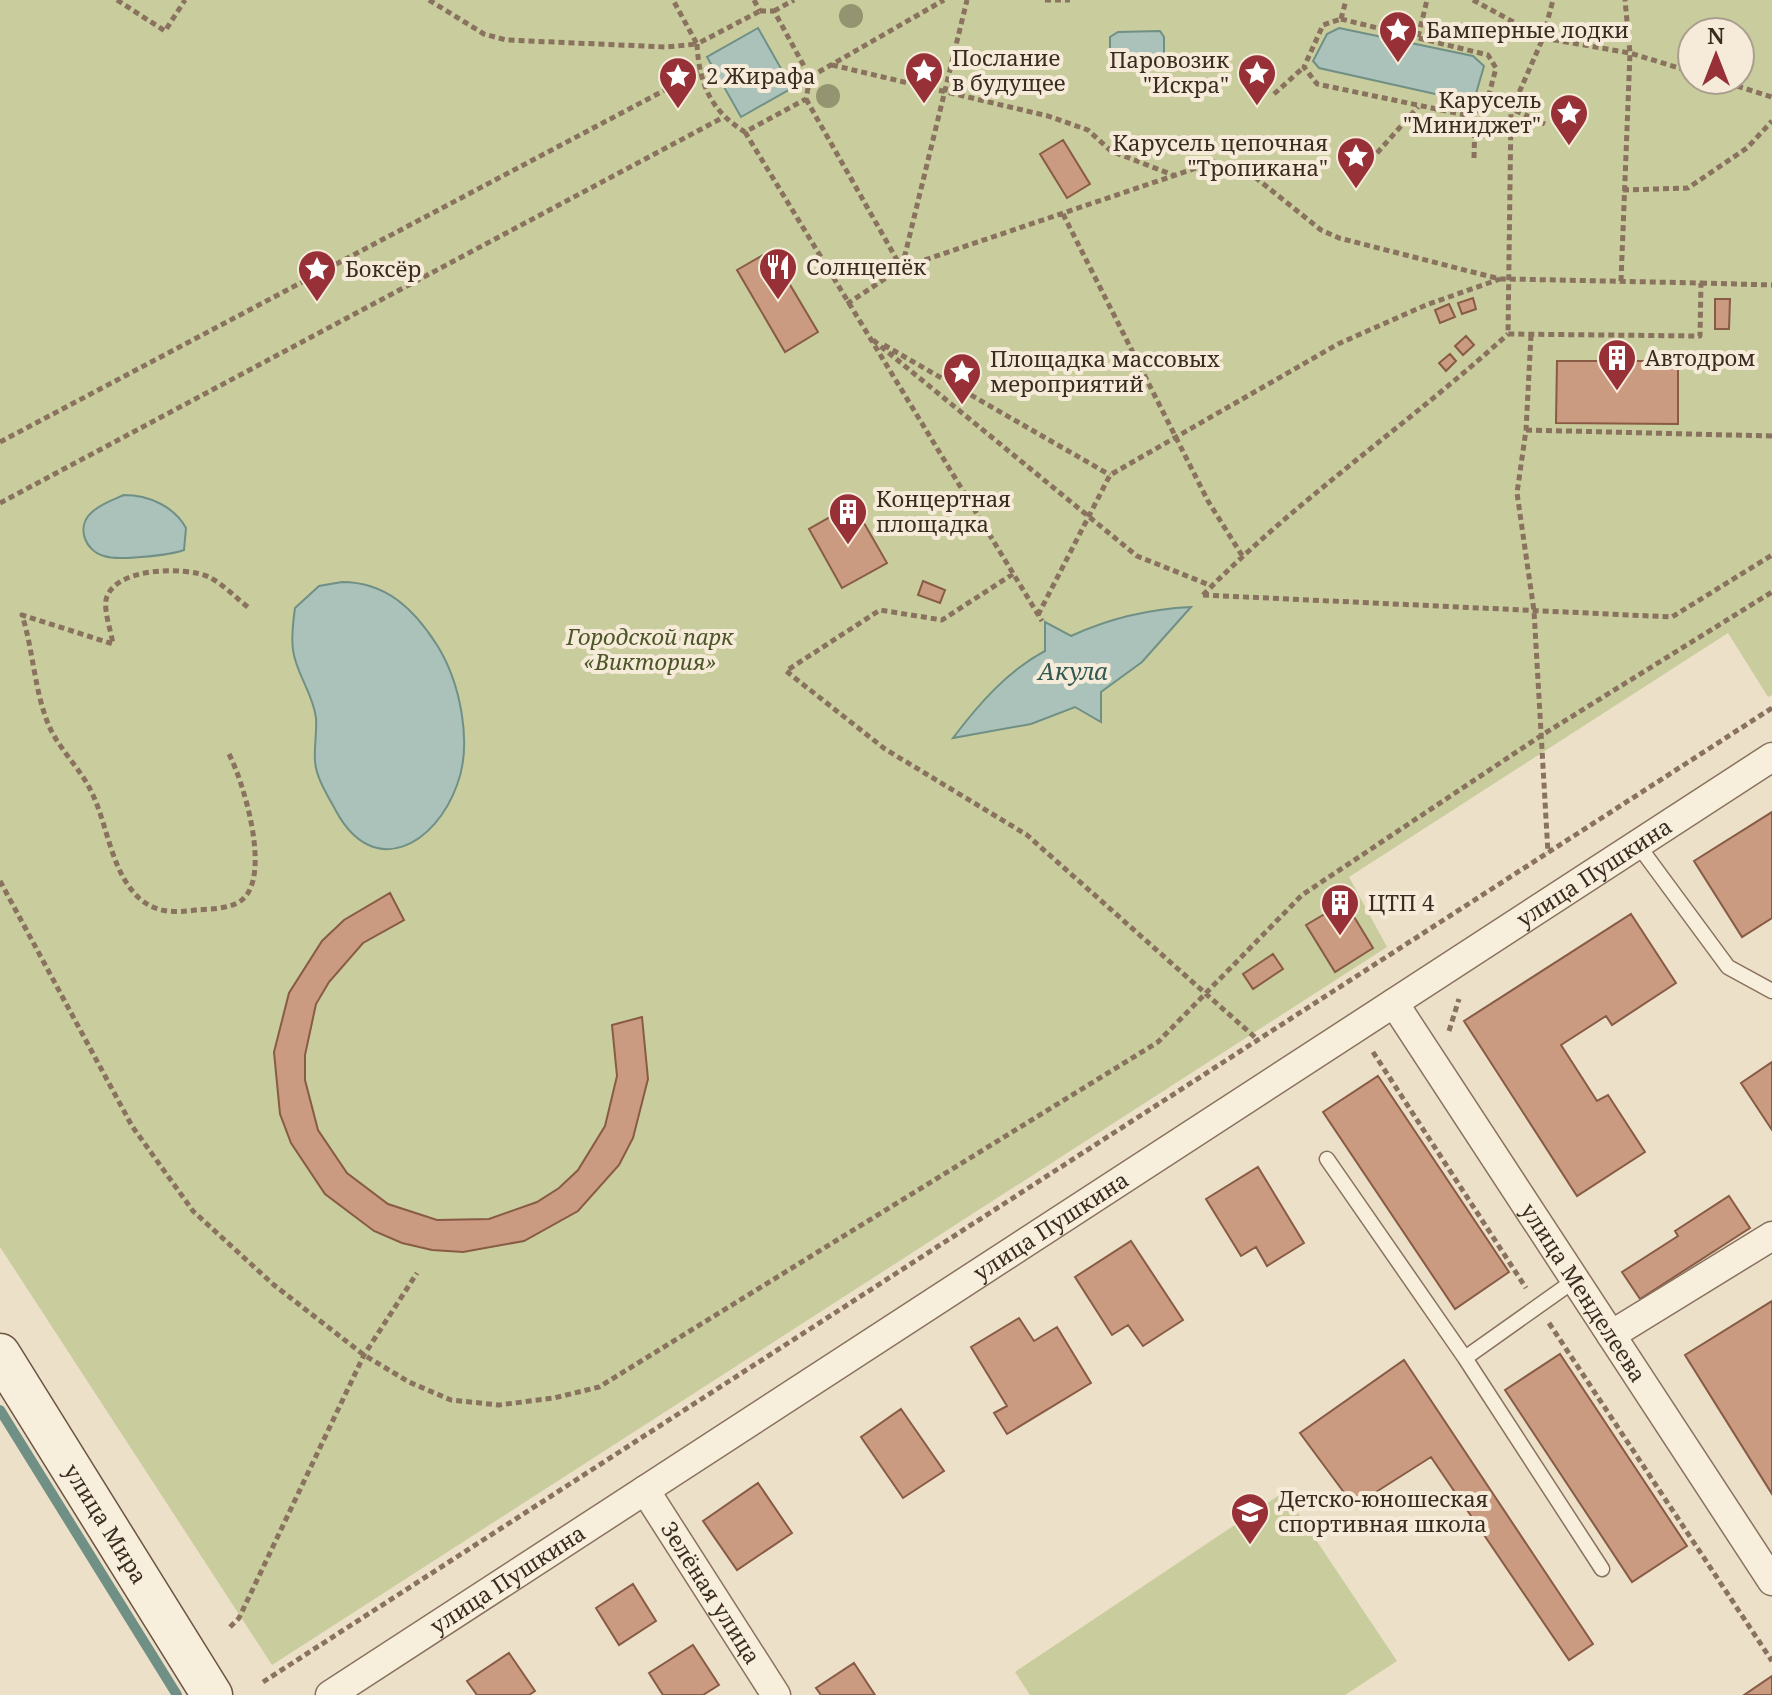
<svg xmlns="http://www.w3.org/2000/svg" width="1772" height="1695" font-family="'Noto Serif',serif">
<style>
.green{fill:#c9cc9d;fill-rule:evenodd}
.water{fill:#aac2b9;stroke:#709086;stroke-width:2}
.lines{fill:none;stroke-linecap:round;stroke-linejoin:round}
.stream{stroke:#709086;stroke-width:10}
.building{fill:#ca9b80;stroke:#885b45;stroke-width:2}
.service-casing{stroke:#89725e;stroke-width:17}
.minor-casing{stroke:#89725e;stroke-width:31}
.secondary-casing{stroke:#6b5441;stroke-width:43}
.path{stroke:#89725e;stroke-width:5;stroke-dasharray:6 4;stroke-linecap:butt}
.service{stroke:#f8eedc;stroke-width:14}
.minor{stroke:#f8eedc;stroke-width:28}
.secondary{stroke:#f8eedc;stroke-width:40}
.tree{fill:#959470}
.labels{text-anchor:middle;stroke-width:8;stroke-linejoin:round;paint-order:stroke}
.poi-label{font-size:22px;fill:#3a2c21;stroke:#f5ebd8;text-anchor:start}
.park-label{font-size:22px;font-style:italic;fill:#4d5628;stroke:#f5ebd8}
.street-label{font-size:22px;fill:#3a2c21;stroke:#f5ebd8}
.water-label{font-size:24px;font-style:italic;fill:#315a54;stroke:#f5ebd8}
</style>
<rect width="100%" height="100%" fill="#ede0c9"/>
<path class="green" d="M0 0H1772V695L1768 697 1728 633 1349 877 1387 947 272 1665 0 1247ZM1692 32H1740V80H1692Z
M1284 1492 1397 1661 1345 1695H1030L1015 1672Z"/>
<path class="water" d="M758 28 792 88 741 117 707 57Z
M1339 28 1473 56 1484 66 1475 97 1462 100 1319 68 1313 61 1327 34Z
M1160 31 1164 37V53L1157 60 1116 59 1110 52V37L1118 32Z
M124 495C148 495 174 506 186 528L184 550C171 555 118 561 104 556 85 551 76 527 91 513 100 504 113 500 124 495Z
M342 582C386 582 414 609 437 645 460 682 473 743 457 785 436 844 374 881 336 811 328 796 316 778 315 761 314 747 317 732 316 718 313 693 296 674 293 650 291 636 293 622 295 608L319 586Z
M1191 607 1142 662 1101 692V722L1075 707 1031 724 953 738C978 705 1007 671 1045 651V622L1071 636C1110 618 1148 609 1191 607Z"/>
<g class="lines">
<path class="stream" d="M0 1410 177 1695"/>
</g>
<path class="building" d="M1063 140 1090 184 1067 198 1040 154Z
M770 251 818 332 785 352 737 270Z
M1473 298 1476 309 1462 314 1458 303Z
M1715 299H1730L1729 329H1715Z
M1449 304 1455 317 1440 323 1435 310Z
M1466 336 1474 345 1463 355 1455 346Z
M1450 354 1456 361 1446 371 1439 363Z
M1557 361H1678V424L1556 423Z
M853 504 887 563 842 588 809 529Z
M923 581 945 590 940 603 918 595Z
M1772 812V918L1742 937 1694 861Z
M390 893 404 920 363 943 329 982 316 1004 305 1055V1080L318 1130 347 1173 388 1204 437 1220 489 1219 537 1202 559 1188 578 1170 605 1126 617 1076 612 1025 642 1017 648 1079 633 1138 619 1165 578 1211 524 1241 463 1252 432 1250 402 1243 374 1231 325 1194 291 1143 280 1114 274 1052 289 993 322 941 344 920Z
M1345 902 1373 948 1335 972 1306 925Z
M1631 914 1676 983 1612 1025 1606 1016 1561 1045 1597 1101 1608 1095 1645 1152 1577 1196 1464 1021Z
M1273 954 1283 969 1253 989 1243 974Z
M1772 1062V1130L1741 1083Z
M1378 1076 1509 1272 1455 1309 1323 1112Z
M1258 1167 1304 1243 1267 1266 1256 1247 1241 1256 1206 1199Z
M1729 1196 1750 1228 1640 1299 1622 1272 1678 1236 1675 1231Z
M1131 1241 1183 1320 1143 1346 1128 1325 1112 1335 1075 1277Z
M1772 1301V1494L1685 1355Z
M1019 1318 1034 1341 1057 1327 1091 1383 1007 1434 994 1413 1007 1406 971 1347Z
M1560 1354 1687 1546 1632 1582 1505 1390Z
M1404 1360 1593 1644 1569 1660 1431 1457 1354 1506 1300 1433Z
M901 1409 944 1471 903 1498 861 1437Z
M758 1483 792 1533 737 1570 703 1521Z
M633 1584 656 1621 619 1645 596 1608Z
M693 1645 719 1685 703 1695H663L649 1673Z
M509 1653 535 1691 529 1695H477L467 1681Z
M854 1663 875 1695H821L816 1688Z
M1772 1676V1695H1744Z"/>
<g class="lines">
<defs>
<path id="service" d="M1638 845 1728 967 1772 991
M1327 1159 1465 1358 1602 1569
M1465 1358 1575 1280"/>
<g id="minor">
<path id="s1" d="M1394 1003 1772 1581"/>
<path d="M1611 1335 1772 1236"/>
<path id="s2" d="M645 1490 776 1695"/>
<path id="s3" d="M330 1695 1772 757"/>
</g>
<g id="secondary">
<path id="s4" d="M0 1354 212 1695"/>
</g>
</defs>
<use href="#service" class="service-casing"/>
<use href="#minor" class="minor-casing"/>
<use href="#secondary" class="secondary-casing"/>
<path class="path" d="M117 0 165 31 185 0
M429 0 484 34 506 40 667 47 697 44 673 0
M754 0 760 11
M1045 0H1070
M1473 0 1543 38 1630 53 1692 72
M760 11H774L810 77 806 99 745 132C711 111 699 84 697 44Z
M774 11 794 0
M1341 19 1488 55 1496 68 1488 98 1475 117 1317 84 1304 67 1323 25Z
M1341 19 1346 0
M1418 37 1427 0
M832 65 1048 116 1088 130 1111 151 1173 175
M810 77 944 0
M1718 80 1772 97
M1274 94 1304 67
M1488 98 1545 124
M806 99 901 267
M745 132 1042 621
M1377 153 1418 107
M1474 158 1475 117
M1623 190 1688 188 1747 148 1772 121
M1063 214 1208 501 1243 557
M902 267 967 0
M1621 281 1630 53 1625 0
M1701 283 1772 285
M847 304 901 268 1214 162 1246 170 1321 230 1339 238 1500 279H1509L1701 283 1700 336 1508 334 1511 111 1543 38 1553 0
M1531 335 1526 430 1517 493 1534 611 1548 853
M873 340 1137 556 1212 586
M884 345 1110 475
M1526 430 1772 436
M0 442 699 72
M0 503 722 118
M1013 574 942 620 880 610 786 671 885 749 1027 835 1258 1040
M1203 595 1672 617 1772 555
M1203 595C1297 499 1409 424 1508 334
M1038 615 1110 475 1338 344 1426 305 1500 279
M229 754C244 783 271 874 243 899 232 909 210 909 196 910 174 913 156 913 139 898 111 872 108 826 92 793 80 767 57 748 47 721 34 687 33 649 22 615L113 644C111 631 104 612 106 600 113 567 185 566 209 577 223 584 236 598 249 608
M0 881 132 1126 193 1211 274 1285 364 1355 409 1382 451 1400 499 1405 554 1398 599 1387 1158 1042 1302 895 1542 735 1772 592
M1449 1031 1459 999
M1373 1052 1526 1288
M1549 1323 1772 1661
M230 1627 239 1618 364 1355 417 1273
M263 1682 1772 708"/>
<use href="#service" class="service"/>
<use href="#minor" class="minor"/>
<use href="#secondary" class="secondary"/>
</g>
<g class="tree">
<circle cx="851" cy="16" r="12"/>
<circle cx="828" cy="96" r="12"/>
</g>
<defs>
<symbol id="sight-pin" viewBox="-11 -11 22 30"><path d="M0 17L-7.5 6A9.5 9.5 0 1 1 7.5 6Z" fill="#973037" stroke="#f5ebd8"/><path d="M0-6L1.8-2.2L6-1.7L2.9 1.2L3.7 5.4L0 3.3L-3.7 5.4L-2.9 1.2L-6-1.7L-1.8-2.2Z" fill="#fff"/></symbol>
<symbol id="restaurant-pin" viewBox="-11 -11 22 30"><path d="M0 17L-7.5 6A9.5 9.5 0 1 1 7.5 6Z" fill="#973037" stroke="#f5ebd8"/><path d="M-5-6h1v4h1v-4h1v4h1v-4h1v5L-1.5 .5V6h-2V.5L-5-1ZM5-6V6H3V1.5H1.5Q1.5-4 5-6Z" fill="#fff"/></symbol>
<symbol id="building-pin" viewBox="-11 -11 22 30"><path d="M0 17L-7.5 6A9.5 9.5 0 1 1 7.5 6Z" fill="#973037" stroke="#f5ebd8"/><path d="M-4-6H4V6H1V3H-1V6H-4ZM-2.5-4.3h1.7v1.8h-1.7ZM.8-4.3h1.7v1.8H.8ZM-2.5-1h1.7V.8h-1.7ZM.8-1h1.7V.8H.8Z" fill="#fff"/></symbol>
<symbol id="school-pin" viewBox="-11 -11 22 30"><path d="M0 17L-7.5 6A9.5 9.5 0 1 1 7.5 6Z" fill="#973037" stroke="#f5ebd8"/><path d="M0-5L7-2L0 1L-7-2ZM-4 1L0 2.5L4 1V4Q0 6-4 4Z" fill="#fff"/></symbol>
</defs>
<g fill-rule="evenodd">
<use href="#sight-pin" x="1376" y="8" width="44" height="60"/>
<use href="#sight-pin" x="902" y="49" width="44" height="60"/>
<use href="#sight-pin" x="1235" y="51" width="44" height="60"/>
<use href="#sight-pin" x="656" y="54" width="44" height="60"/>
<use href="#sight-pin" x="1547" y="91" width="44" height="60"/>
<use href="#sight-pin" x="1334" y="134" width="44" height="60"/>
<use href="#restaurant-pin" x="756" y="245" width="44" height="60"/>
<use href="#sight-pin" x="295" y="247" width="44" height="60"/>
<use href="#building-pin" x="1595" y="336" width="44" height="60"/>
<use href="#sight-pin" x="940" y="350" width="44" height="60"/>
<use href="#building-pin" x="826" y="490" width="44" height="60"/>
<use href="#building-pin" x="1318" y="881" width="44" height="60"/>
<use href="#school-pin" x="1228" y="1490" width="44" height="60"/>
</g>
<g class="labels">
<g class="poi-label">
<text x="1426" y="38">Бамперные лодки</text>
<text x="952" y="66">Послание<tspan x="952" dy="25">в будущее</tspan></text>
<text x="1229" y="68" text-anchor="end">Паровозик<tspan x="1229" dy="25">"Искра"</tspan></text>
<text x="706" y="84">2 Жирафа</text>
<text x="1541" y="108" text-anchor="end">Карусель<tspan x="1541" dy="25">"Миниджет"</tspan></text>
<text x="1328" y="151" text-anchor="end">Карусель цепочная<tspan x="1328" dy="25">"Тропикана"</tspan></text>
<text x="806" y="275">Солнцепёк</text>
<text x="345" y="277">Боксёр</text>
<text x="1645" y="366">Автодром</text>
<text x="990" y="367">Площадка массовых<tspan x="990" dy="25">мероприятий</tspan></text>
<text x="876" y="507">Концертная<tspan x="876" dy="25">площадка</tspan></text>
<text x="1368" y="911">ЦТП 4</text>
<text x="1278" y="1507">Детско-юношеская<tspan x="1278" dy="25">спортивная школа</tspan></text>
</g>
<g class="park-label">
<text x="650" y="645">Городской парк<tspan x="650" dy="25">«Виктория»</tspan></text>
</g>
<g class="street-label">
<text dy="8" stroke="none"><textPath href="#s3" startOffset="1508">улица Пушкина</textPath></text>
<text dy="8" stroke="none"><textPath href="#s3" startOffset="860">улица Пушкина</textPath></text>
<text dy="8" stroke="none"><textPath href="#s1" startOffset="346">улица Менделеева</textPath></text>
<text dy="8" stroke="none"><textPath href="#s4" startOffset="200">улица Мира</textPath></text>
<text dy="8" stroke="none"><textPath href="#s3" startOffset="212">улица Пушкина</textPath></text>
<text dy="8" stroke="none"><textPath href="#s2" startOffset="122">Зелёная улица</textPath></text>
</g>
<g class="water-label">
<text x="1073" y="680">Акула</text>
</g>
</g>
<g transform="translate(1716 56)"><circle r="38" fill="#f5ebd8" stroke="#aa9f8f" stroke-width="2"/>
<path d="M0-6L14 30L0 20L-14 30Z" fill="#973037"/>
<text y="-12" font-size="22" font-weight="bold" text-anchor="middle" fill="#3a2c21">N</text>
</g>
</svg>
